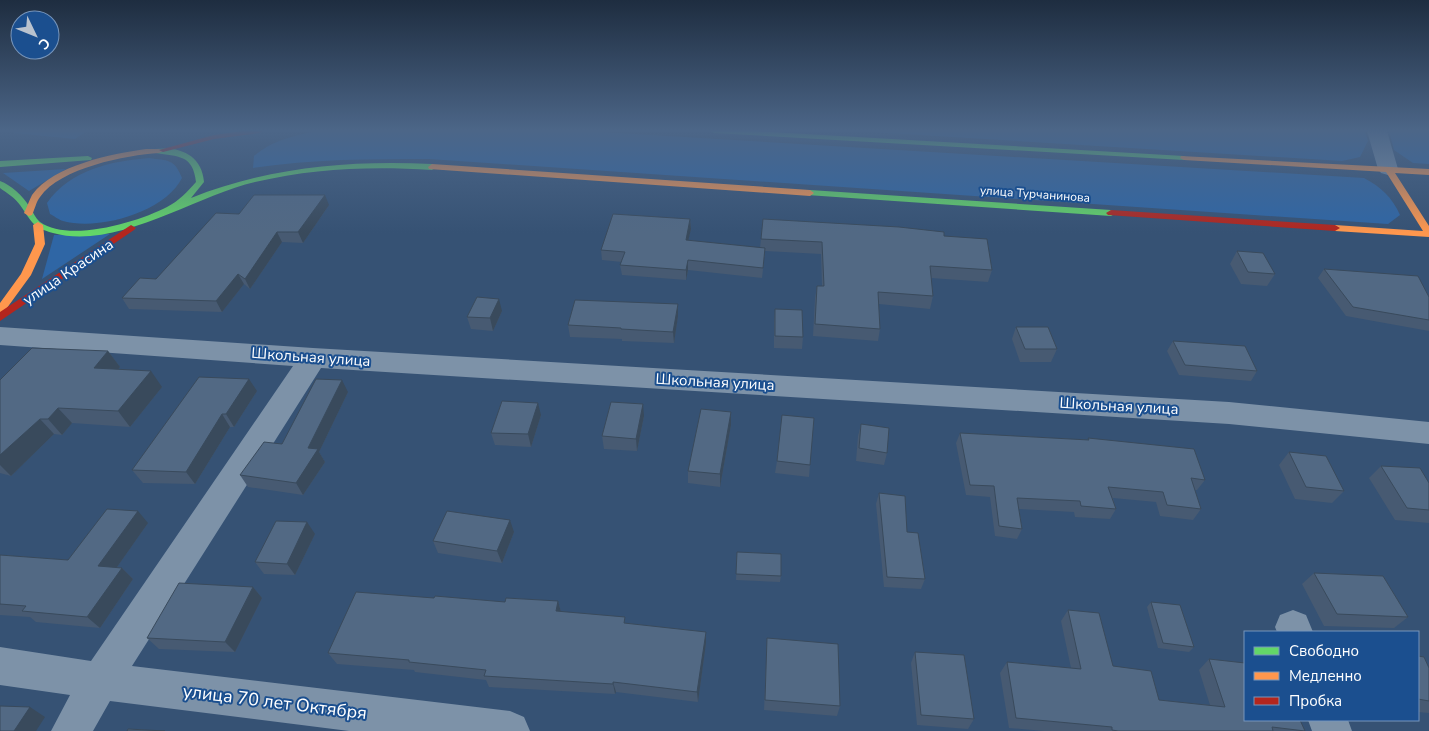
<svg xmlns="http://www.w3.org/2000/svg" width="1429" height="731" font-family="'Nunito Sans',sans-serif">
<style>
.green{fill:#2f66a5}
.lines{fill:none;stroke-linecap:round;stroke-linejoin:round}
.street{fill:#7d92a8;fill-rule:evenodd}
.fast{fill:#63d668;fill-rule:evenodd}
.slow{fill:#ff974d;fill-rule:evenodd}
.jam{fill:#b3261e;fill-rule:evenodd}
.wall{fill:#475a72}
.shaded-wall{fill:#394a5c}
.building{fill:#526984;stroke:#394a5c}
.labels{text-anchor:middle;stroke-width:4;stroke-linejoin:round;paint-order:stroke}
.far-street-label{font-size:12px;fill:#fff;stroke:#1b4f8f}
.street-label{font-size:15px;fill:#fff;stroke:#1b4f8f}
.near-street-label{font-size:18px;fill:#fff;stroke:#1b4f8f}
</style>
<rect width="100%" height="100%" fill="#365274"/>
<path class="green" d="M15 131H87L75 139 13 133Z
M317 131H584L1364 178C1381 187 1392 197 1400 215L1388 224 429 159C370 159 311 159 253 168L254 156C273 140 293 136 317 131Z
M854 131H1365L1368 141 1360 157 1342 161Z
M1389 131H1429V164L1413 163 1394 150Z
M149 158C168 161 174 158 182 178 165 212 99 231 63 221 59 220 54 216 50 214L47 203C70 170 111 161 149 158Z
M66 169 29 191 3 173Z
M110 234 42 279 54 235Z"/>
<g class="lines">
<path class="street" d="M1367 131H1387L1398 169 1395 173 1388 175 1381 173 1378 169Z
M0 327 313 348 1229 402 1429 422V444L1229 424 321 368 132 666 510 711 524 717 530 731H349L110 701 93 731H51L70 695 0 685V647L91 661 293 366 0 345Z
M1293 610 1306 615 1313 632H1277L1275 627 1280 615Z
M1308 720H1348L1352 731H1312Z"/>
<path class="fast" d="M710 131H753L1184 156 1188 158 1184 160 714 133Z
M156 149C181 146 202 156 204 182L191 198C269 167 349 160 432 164L436 167 432 170C373 166 314 168 255 182 195 196 115 251 53 233 32 227 32 222 20 205 15 198 7 193 0 188V181C11 185 23 196 29 206 33 211 35 218 40 222 69 243 138 222 167 207 179 201 187 192 196 182 193 154 178 157 156 153Z
M88 156 92 158 91 160 0 167V161Z
M810 190 1111 210 1116 213 1111 216 807 195V191Z"/>
<path class="slow" d="M146 149H159L163 151 159 153C126 155 60 168 40 197 36 202 35 209 32 215L29 216 24 213C27 207 29 201 32 195 54 165 111 154 146 149Z
M1181 156 1429 169V175L1395 173 1429 226V237L1335 231 1330 228 1335 225 1423 231 1386 172 1184 160 1180 158Z
M432 164 810 190 814 193 810 196 429 169 428 167Z
M38 222 43 225 45 244 31 275 4 312 0 313V303L21 274 35 244 33 225Z"/>
<path class="jam" d="M242 131H263L259 133 214 139 163 152 159 150 214 135Z
M1111 210 1335 225 1340 228 1335 231 1108 215 1106 213Z
M131 225 136 228 134 230 0 321V312Z"/>
</g>
<path class="wall" d="M329 205 303 243 282 242 250 289 244 284 222 312 129 309 122 298 156 279 239 214Z
M690 219 691 229 688 240 760 248 763 219 944 236 992 270 988 282 931 278 933 296 930 309 879 304 880 329 878 341 813 336 815 298 817 286H822L821 254 765 251 762 278 688 270 686 280 622 275 620 265 622 262 602 260 601 250Z
M1237 251 1275 274 1267 286 1241 284 1230 264Z
M1324 269 1429 297V331L1346 316 1318 278Z
M678 304V316L674 343 622 341V339L570 337 568 325Z
M775 309 803 337 802 349 774 348V322Z
M502 311 493 331 471 329 467 317Z
M1016 327 1057 349 1051 362H1020L1012 339Z
M1173 341 1257 371 1251 381 1179 375 1167 351Z
M108 351 120 367 118 369 162 387 130 427 72 423 62 435 54 434 11 476 0 473V380Z
M257 391 234 427H230L195 484 143 483 132 470Z
M348 392 319 452 325 462 303 495 248 487 240 475 282 444Z
M541 415 531 447 495 445 491 433Z
M644 416 637 451 604 449 602 436Z
M861 424 887 453 884 465 856 461 858 436Z
M731 425 720 487 688 483V471Z
M960 433 1088 440V438L1205 480 1197 490H1195L1201 509 1193 520 1160 516 1156 502 1113 498 1116 509 1110 519 1075 517 1074 512 1019 509 1022 529 1017 539 995 536 990 497 966 495 956 443Z
M1289 452 1344 491 1332 503 1295 499 1279 465Z
M777 461 810 465 809 477 775 473Z
M1381 466 1429 483V523L1395 520 1369 478Z
M879 493 907 532 925 579 921 589 884 587 876 504Z
M148 523 117 567 122 568 133 579 100 628 36 622 30 617 0 615V555L68 560Z
M514 532 502 563 438 553 433 541Z
M315 534 295 575 264 574 255 562Z
M737 552 781 576 780 582 736 580Z
M1314 573 1408 617 1394 628 1324 626 1302 584Z
M253 587 262 598 235 652 159 649 147 638Z
M434 598 505 602 558 601 561 612 626 623 706 632V643L698 702 616 692 615 694 489 687 486 680 415 672 414 670 337 664 328 653Z
M1151 602 1194 647 1189 652 1158 648 1147 607Z
M1068 610 1113 666 1159 700 1210 705 1199 670 1209 659 1305 731H1044L1009 728 1000 673 1007 662 1071 668 1061 621Z
M767 638 840 706 837 716 764 710Z
M915 652 974 719 968 729 917 725 911 663Z
M1418 656 1429 668V713L1418 712Z"/>
<path class="shaded-wall" d="M325 195 329 205 303 243 298 232Z
M690 219 691 229 686 250V240Z
M277 232 282 242 250 289 245 279Z
M688 260V270L686 280V270Z
M238 274 244 284 222 312 216 301Z
M499 299 502 311 493 331 490 318Z
M678 304V316L674 343 673 332Z
M108 351 120 367 106 384 94 368Z
M151 371 162 387 130 427 118 411Z
M249 379 257 391 234 427 226 414Z
M342 380 348 392 319 452 325 462 303 495 296 483 308 448Z
M538 403 541 415 531 447 528 434Z
M643 404 644 416 637 451 636 439Z
M58 408 72 423 62 435 48 419Z
M731 412V425L720 487V474Z
M222 414 230 427 195 484 186 472Z
M40 419 54 434 11 476 0 465V455Z
M138 511 148 523 110 577 98 566Z
M510 520 514 532 502 563 497 551Z
M307 522 315 534 295 575 287 564Z
M122 568 133 579 100 628 87 617Z
M253 587 262 598 235 652 225 642Z
M558 601 561 612 556 611Z
M706 632V643L698 702 697 692Z
M613 682 616 692 615 694 613 684Z
M30 707 45 717 36 731H14Z"/>
<path class="building" d="M254 195H325L298 232H277L245 279 238 274 216 301 122 298 140 278 156 279 216 213 239 214Z
M613 214 690 219 686 240 765 248 763 268 688 260 686 270 620 265 625 252 601 250Z
M763 219 899 227 944 232V236L987 239 992 270 930 266 933 296 878 292 880 329 815 324 817 286H824L822 242 761 239Z
M1237 251 1263 253 1275 274 1248 272Z
M1324 269 1418 276 1429 297V320L1353 307Z
M477 297 499 299 490 318 467 317Z
M575 300 678 304 673 332 621 329V328L568 325Z
M775 309 802 310 803 337 775 336Z
M1016 327H1048L1057 349H1025Z
M1173 341 1245 346 1257 371 1185 365Z
M32 348 108 351 94 368 151 371 118 411 58 408 48 419H40L0 455V380Z
M199 377 249 379 226 414H222L186 472 132 470Z
M316 379 342 380 308 448 318 449 296 483 240 475 264 442 282 444Z
M502 401 538 403 528 434 491 433Z
M611 402 643 404 636 439 602 436Z
M701 409 731 412 720 474 688 471Z
M782 415 814 418 810 465 777 461Z
M861 424 889 428 887 453 859 448Z
M960 433 1089 440 1088 438 1194 449 1205 480 1191 478 1201 509 1167 505 1163 492 1108 487 1116 509 1081 506 1080 501 1017 498 1022 529 999 526 994 486 970 485Z
M1289 452 1326 456 1344 491 1306 487Z
M1381 466 1420 468 1429 483V510L1407 508Z
M879 493 905 496 907 532 918 533 925 579 887 577Z
M107 509 138 511 98 566 122 568 87 617 22 611 26 606 0 604V555L68 560Z
M447 511 510 520 497 551 433 541Z
M276 521 307 522 287 564 255 562Z
M737 552 781 554V576L736 574Z
M1314 573 1383 576 1408 617 1337 614Z
M179 583 253 587 225 642 147 638Z
M356 592 434 598 435 596 505 602 506 598 558 601 556 611 625 617 624 623 706 632 697 692 613 682V684L484 676 486 670 409 662V660L328 653Z
M1151 602 1180 605 1194 647 1163 643Z
M1068 610 1099 613 1113 666 1151 671 1159 700 1225 707 1209 659 1245 663V720H1300L1305 731 1272 727 1273 731H1118L1112 730V727L1016 718 1007 662 1081 669Z
M767 638 838 644 840 706 765 700Z
M915 652 964 655 974 719 921 715Z
M1418 656 1424 657 1429 668V701L1418 699Z
M0 706 30 707 14 731H0Z
M128 729 165 731H127Z"/>
<linearGradient id="sky" x2="0" y2="1"><stop stop-color="#1e2d40"/><stop offset="0.56" stop-color="#4c6688"/><stop offset="1" stop-color="#4c6688" stop-opacity="0"/></linearGradient>
<rect width="1429" height="233" fill="url(#sky)"/>
<g class="labels">
<g class="far-street-label">
<text transform="translate(1035 194) rotate(4)" y="4">улица Турчанинова</text>
</g>
<g class="street-label">
<text transform="translate(68 272) rotate(-34)" y="5">улица Красина</text>
<text transform="translate(311 357) rotate(4)" y="5">Школьная улица</text>
<text transform="translate(715 382) rotate(3)" y="5">Школьная улица</text>
<text transform="translate(1119 406) rotate(3)" y="5">Школьная улица</text>
</g>
<g class="near-street-label">
<text transform="translate(275 702) rotate(7)" y="6">улица 70 лет Октября</text>
</g>
</g>
<rect x="1244" y="631" width="175" height="90" fill="#1b4f8f" stroke="#7695bc"/>
<rect x="1254" y="647" width="25" height="8" fill="#63d668" stroke="#7695bc"/>
<text x="1289" y="656" font-size="15" fill="#ffffff">Свободно</text>
<rect x="1254" y="672" width="25" height="8" fill="#ff974d" stroke="#7695bc"/>
<text x="1289" y="681" font-size="15" fill="#ffffff">Медленно</text>
<rect x="1254" y="697" width="25" height="8" fill="#b3261e" stroke="#7695bc"/>
<text x="1289" y="706" font-size="15" fill="#ffffff">Пробка</text>
<g transform="translate(35 35) rotate(133)"><circle r="24" fill="#1b4f8f" stroke="#7695bc"/>
<path d="M0-4L9 19L0 12L-9 19Z" fill="#b9c2ce"/>
<text y="-8" font-size="14" font-weight="bold" text-anchor="middle" fill="#ffffff">С</text>
</g>
</svg>
